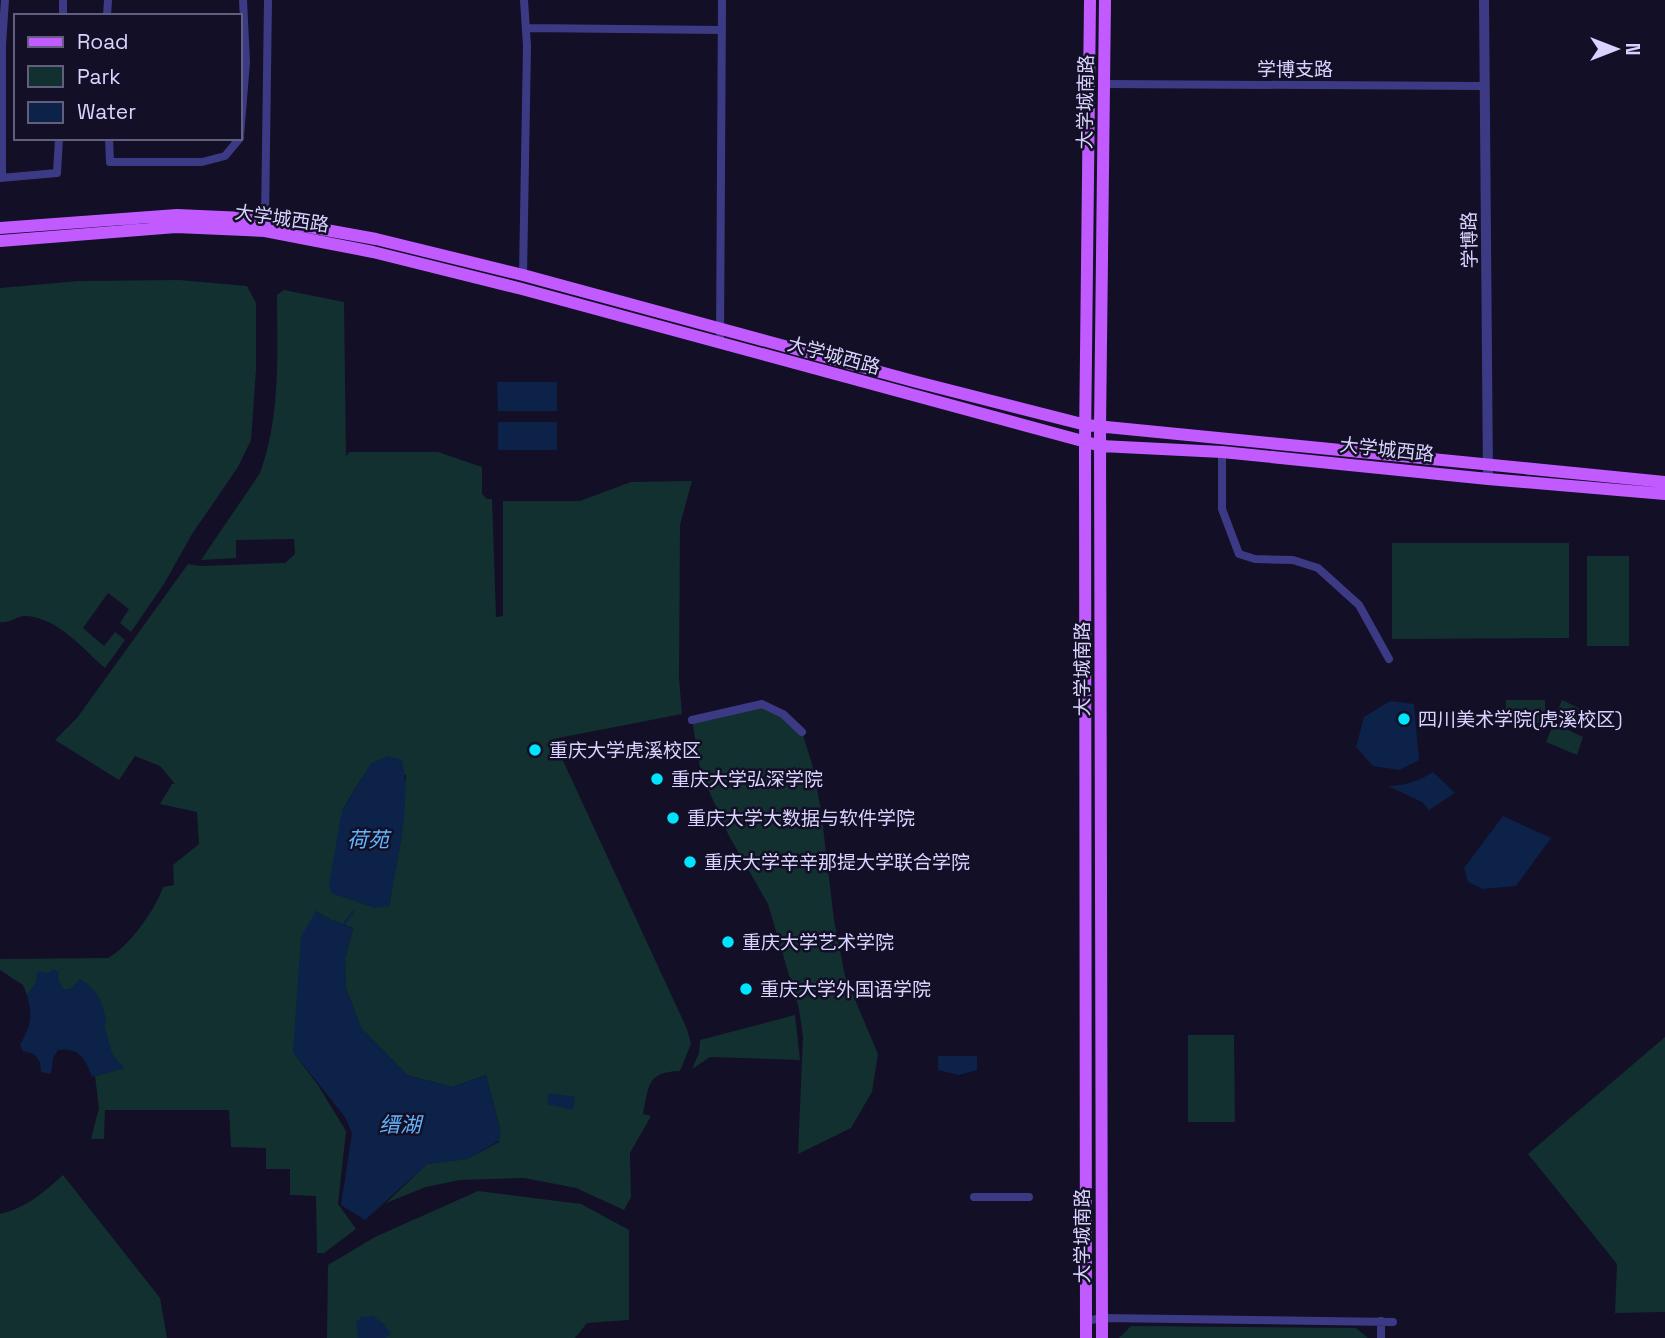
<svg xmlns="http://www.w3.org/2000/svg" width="1665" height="1338" font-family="'Space Grotesk','Noto Sans SC',sans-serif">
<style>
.green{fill:#12302f;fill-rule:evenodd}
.water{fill:#0c2248}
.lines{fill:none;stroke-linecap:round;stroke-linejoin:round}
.stream{stroke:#0c2248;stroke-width:2.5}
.minor{stroke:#3d3a85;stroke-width:8}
.tertiary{stroke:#3d3a85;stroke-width:10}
.primary{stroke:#c25bff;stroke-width:12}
.poi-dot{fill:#00e5ff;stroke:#130f26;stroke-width:2.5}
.labels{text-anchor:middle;stroke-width:5;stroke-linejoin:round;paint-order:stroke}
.street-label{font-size:19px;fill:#d9d4ff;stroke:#130f26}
.poi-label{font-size:19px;fill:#d9d4ff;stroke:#130f26;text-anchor:start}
.water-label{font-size:21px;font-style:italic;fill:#62b6ff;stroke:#130f26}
</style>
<rect width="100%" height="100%" fill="#130f26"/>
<path class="green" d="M179 280 247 286 256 303V370L251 440 238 467 192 534 164 584 131 632 120 623 129 609 108 593 83 628 104 646 115 632 125 640 105 668C82 648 59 619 27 616 17 615 10 624 0 622V288L79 281Z
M284 290 344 302 346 456 349 452H438L482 467V494L487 499H492L496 617 503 616V501H580L631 482 692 481 680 525 679 678 682 714 553 739 687 1029 691 1044 680 1071C647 1072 649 1085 643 1114L651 1116 630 1153 631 1197 624 1210 576 1188 524 1178 460 1180 426 1187 386 1203 427 1164 467 1159 499 1142 500 1129 486 1075 452 1087 407 1075 361 1028 346 989 345 959 353 928 331 920 316 911 293 1052 318 1085 346 1131 338 1204 356 1229 324 1253H317L316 1196 290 1195V1169H266V1148L231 1147 229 1110H105L104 1139H91L99 1108 95 1076 124 1068 112 1055 104 1027 70 989 64 990 58 981 49 973 36 983 27 995 23 985 0 970V959L108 958C128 948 156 909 163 887L174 885 173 865 199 844 197 812 160 804 172 784H175L160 766 135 756 119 780 55 740 77 718 188 564 201 566 285 563 295 554 294 539 236 540V558L201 560 260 473C281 416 277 354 277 295ZM406 775 400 844 389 906 342 811 361 779Z
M1392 543H1569V638L1392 639Z
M1587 556H1629V646H1587Z
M1506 700H1545V723H1505Z
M1562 700 1591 714 1585 731 1554 719Z
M762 704 802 732 812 764 821 810 834 920 845 976 878 1054 872 1092 851 1128 798 1154 803 1037 799 1009 768 904 728 834 701 773 692 720Z
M1554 723 1583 737 1577 755 1546 742Z
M795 1015 800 1060 710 1057 692 1069 699 1053 700 1040Z
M1188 1035H1234L1235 1122H1188Z
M1665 1037V1312L1615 1313 1617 1264 1528 1154Z
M63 1175 160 1298 167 1338H0V1214C26 1208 44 1192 63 1175Z
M478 1191 581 1204 629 1230V1320L587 1323 575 1338H327L328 1265 375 1237Z
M1131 1326 1356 1328 1368 1338H1119Z"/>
<path class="water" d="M497 382H557V411H498Z
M498 422H557V450H498Z
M1390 701 1414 704 1419 760 1399 770 1373 766 1356 747 1364 717Z
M388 756 402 760C412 802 397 863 389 906L375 908 331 893 329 884 342 811 371 763Z
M1433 772 1455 793 1429 810 1422 802 1388 786C1404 786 1419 781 1433 772Z
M1503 816 1551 838 1516 886 1483 889 1468 882 1464 868Z
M316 911 331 920 353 928 345 959 346 989 361 1028 407 1075 452 1087 486 1075 500 1129 499 1141 467 1159 427 1164 365 1220 341 1205 352 1133 345 1117 293 1052 301 937Z
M53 969 59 972 58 981 64 990 70 989 80 979C98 990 104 1003 106 1023L104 1027C113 1049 105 1049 125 1068L92 1077C85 1058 80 1048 58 1050L53 1058 51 1074 41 1072 40 1062 34 1054 23 1051 20 1045C31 1025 33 1017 27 995L36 983 37 971 49 973Z
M938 1056H977V1070L959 1075 938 1070Z
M548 1093 575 1097 573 1110 547 1104Z
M373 1316 384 1324 391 1334 385 1338H358L356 1323 361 1317Z"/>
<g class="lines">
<path class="stream" d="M344 924 353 912"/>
<path class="minor" d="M63 16V0
M107 16 108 0
M526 28 722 30
M1104 84 1485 86
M240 136 246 62 243 0
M109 138 110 162H202L225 156 240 138
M0 178 57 173 59 138
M2 178V45L5 0
M265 221 268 0
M523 275 527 46 524 0
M720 343 722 0
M1222 452V509L1239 554 1255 559 1293 560 1318 568 1359 605 1389 659
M692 720 762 704 783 714 802 732
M974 1197H1029
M1086 1321 1102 1318 1393 1322
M1381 1321V1338"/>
<path class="tertiary" d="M1484 0 1488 479"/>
<path class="primary" d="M0 228 177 215 265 219 376 239 523 275 917 382 1086 425 1665 482
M0 241 176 227 265 231 373 252 522 289 1101 446 1222 452 1488 479 1665 494
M1086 1338 1085 443 1090 0
M1102 1338 1100 428 1105 0"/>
</g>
<g class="poi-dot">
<circle cx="1404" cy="719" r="7"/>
<circle cx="535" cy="750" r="7"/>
<circle cx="657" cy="779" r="7"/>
<circle cx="673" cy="818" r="7"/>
<circle cx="690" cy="862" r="7"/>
<circle cx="728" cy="942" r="7"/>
<circle cx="746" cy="989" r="7"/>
</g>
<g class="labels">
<g class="street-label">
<text x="1295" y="76">学博支路</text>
<text transform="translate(1085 102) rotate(-89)" y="7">大学城南路</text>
<text transform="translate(282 218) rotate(8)" y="7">大学城西路</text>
<text transform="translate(1469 240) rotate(-91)" y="7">学博路</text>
<text transform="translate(834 355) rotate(15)" y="7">大学城西路</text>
<text transform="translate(1387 449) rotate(6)" y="7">大学城西路</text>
<text transform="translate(1082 669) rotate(-90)" y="7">大学城南路</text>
<text transform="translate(1082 1236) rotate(-90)" y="7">大学城南路</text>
</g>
<g class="poi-label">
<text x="1418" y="726">四川美术学院(虎溪校区)</text>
<text x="549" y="757">重庆大学虎溪校区</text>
<text x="671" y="786">重庆大学弘深学院</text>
<text x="687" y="825">重庆大学大数据与软件学院</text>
<text x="704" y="869">重庆大学辛辛那提大学联合学院</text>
<text x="742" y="949">重庆大学艺术学院</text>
<text x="760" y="996">重庆大学外国语学院</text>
</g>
<g class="water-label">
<text x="368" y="847">荷苑</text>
<text x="400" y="1132">缙湖</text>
</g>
</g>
<rect x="14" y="14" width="228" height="126" fill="#130f26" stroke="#625e7d" stroke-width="2"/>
<rect x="28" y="37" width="35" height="10" fill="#c25bff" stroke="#625e7d" stroke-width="2"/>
<text x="77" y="49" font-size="21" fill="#d9d4ff">Road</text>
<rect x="28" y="66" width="35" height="21" fill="#12302f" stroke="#625e7d" stroke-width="2"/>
<text x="77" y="84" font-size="21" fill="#d9d4ff">Park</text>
<rect x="28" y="102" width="35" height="21" fill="#0c2248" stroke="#625e7d" stroke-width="2"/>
<text x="77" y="119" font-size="21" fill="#d9d4ff">Water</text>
<g transform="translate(1616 49) rotate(90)" stroke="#130f26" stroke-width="5" paint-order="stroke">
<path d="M0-5L12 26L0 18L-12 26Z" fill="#d9d4ff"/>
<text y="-10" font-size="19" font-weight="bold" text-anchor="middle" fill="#d9d4ff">N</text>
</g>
</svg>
